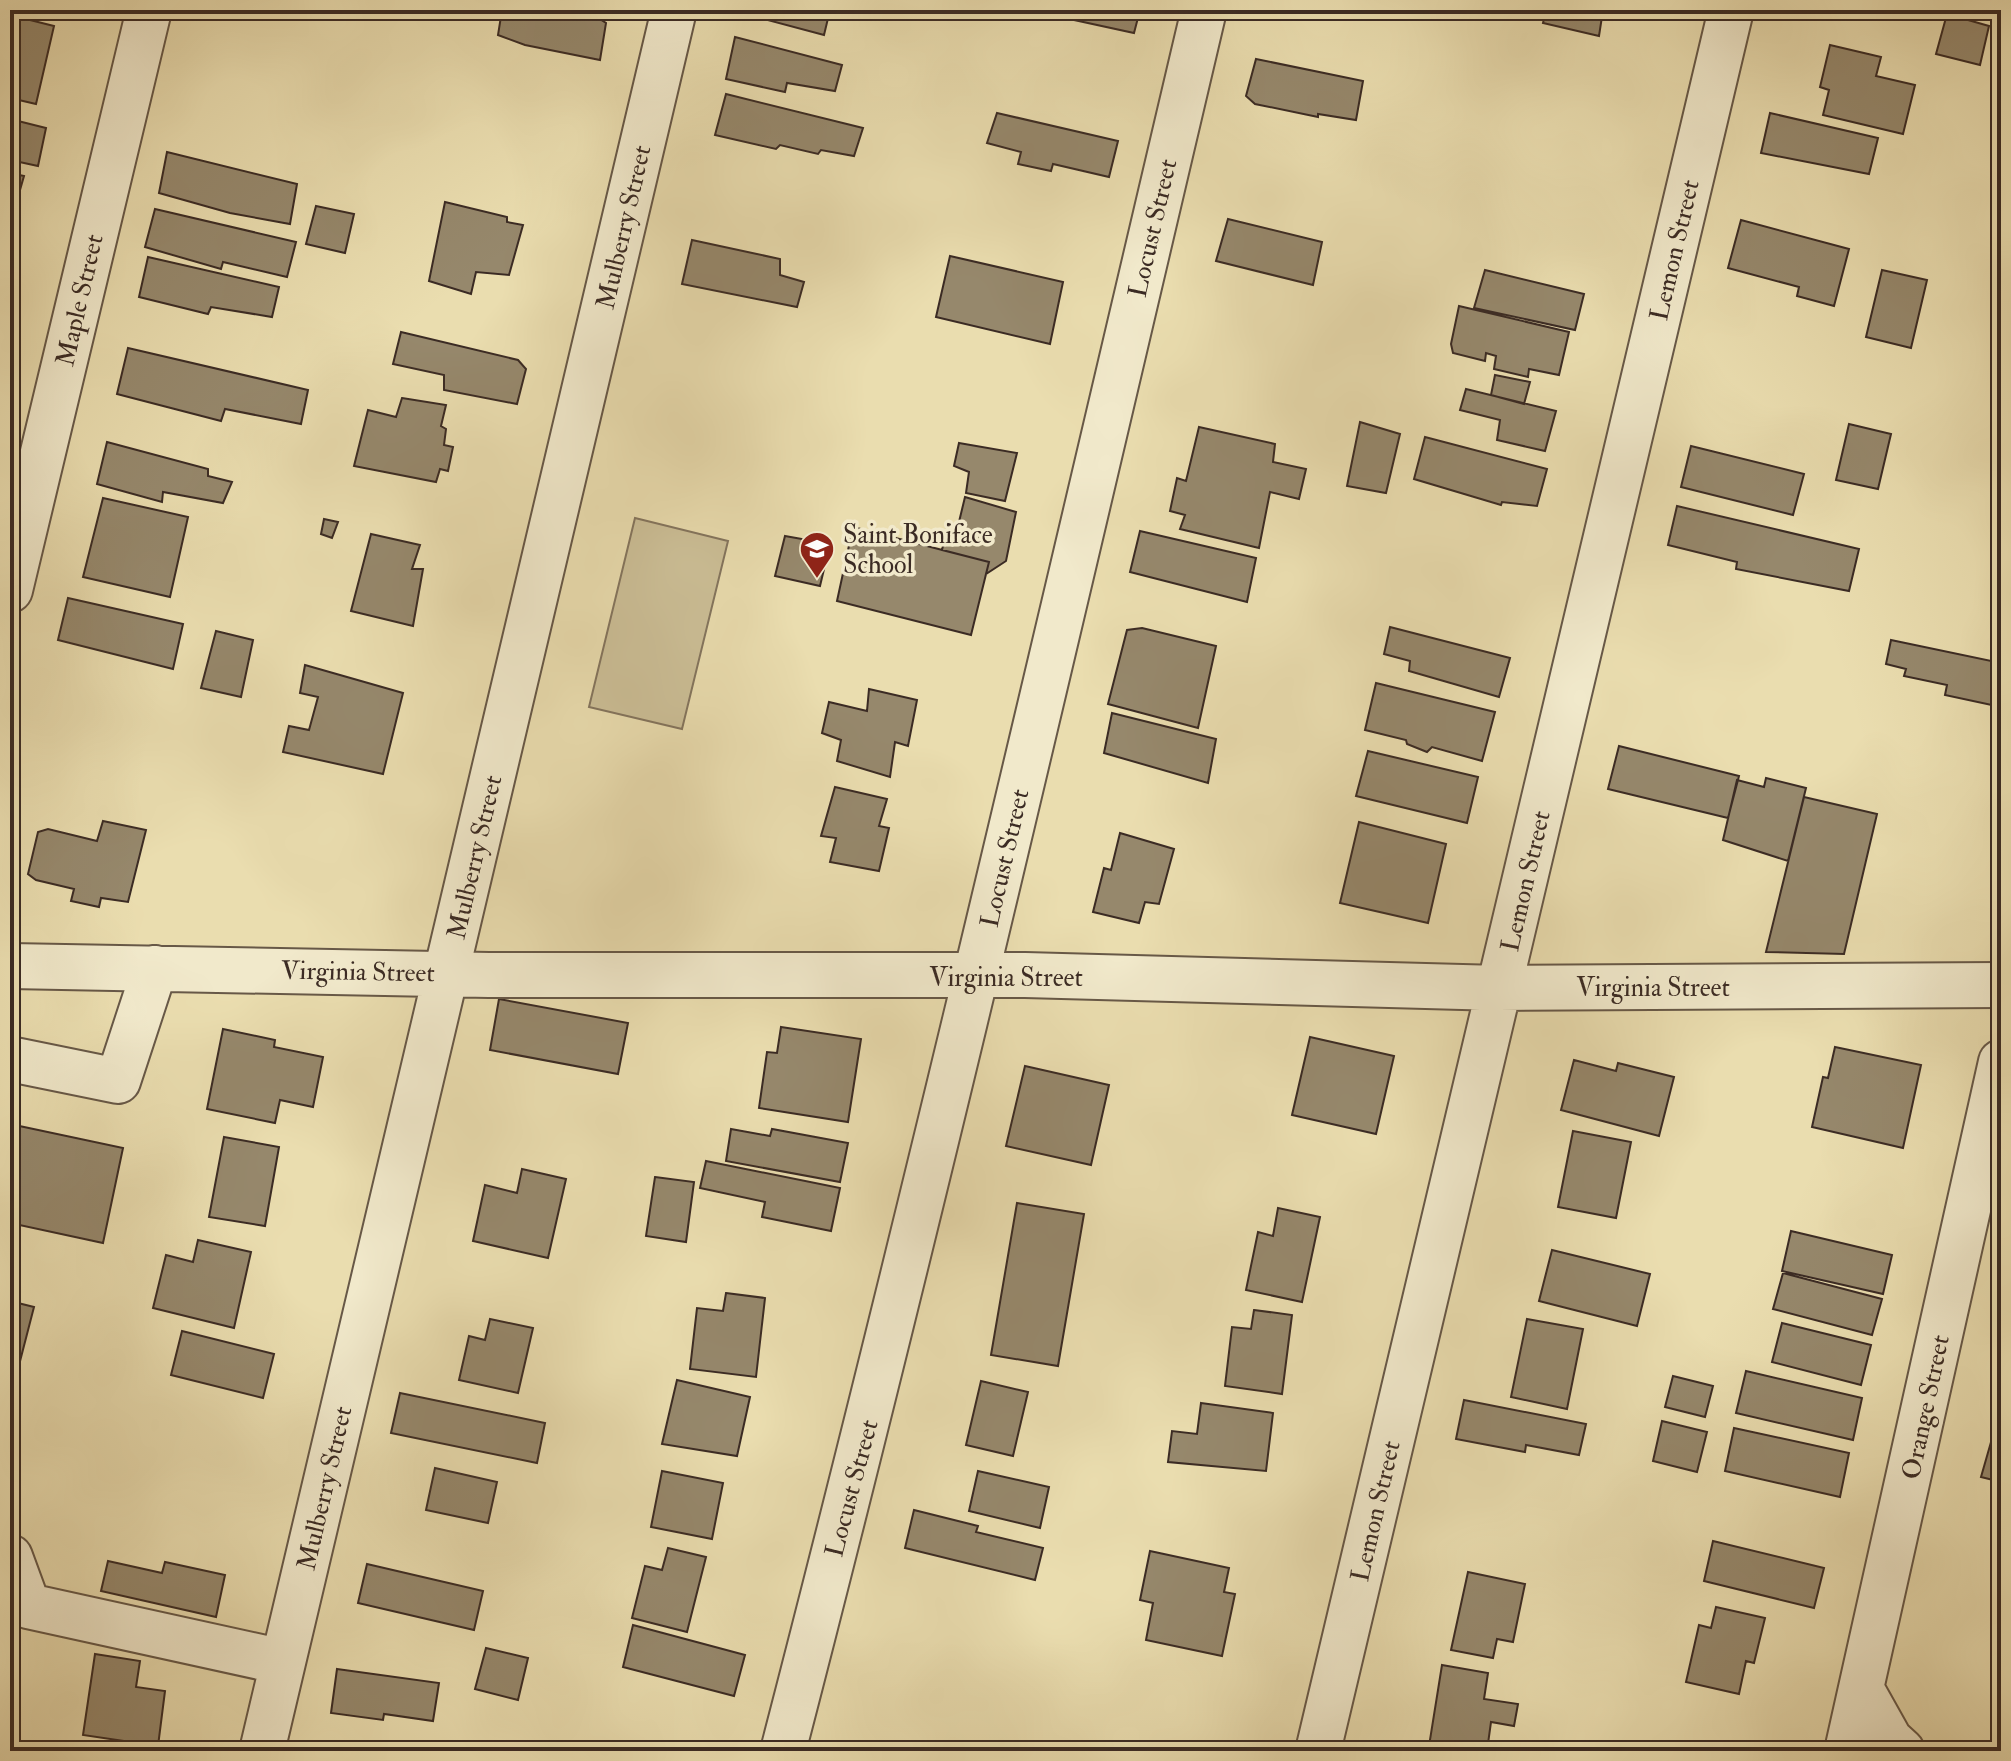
<svg xmlns="http://www.w3.org/2000/svg" width="2011" height="1761" font-family="'IM FELL Double Pica',serif">
<style>
.green{fill:#ccbf97;stroke:#84755e;stroke-width:2}
.building{fill:#96886c;stroke:#3b2b24;stroke-width:2}
.lines{fill:none;stroke-linecap:round;stroke-linejoin:round}
.minor-casing{stroke:#675847;stroke-width:48}
.minor{stroke:#f1e9cb;stroke-width:44}
.labels{text-anchor:middle;stroke-width:7;stroke-linejoin:round;paint-order:stroke}
.street-label{font-size:26px;fill:#3b2b24;stroke:#f1e9cb}
.poi-label{font-size:26px;fill:#3b2b24;stroke:#f1e9cb;text-anchor:start}
</style>
<rect width="100%" height="100%" fill="#eaddaf"/>
<filter id="stains"><feTurbulence type="fractalNoise" baseFrequency=".0025" numOctaves="4"/><feColorMatrix values="0 0 0 0 .2 0 0 0 0 .09 0 0 0 0 .02 0 0 0 .5 -.17"/></filter>
<radialGradient id="worn" r=".72"><stop offset=".6" stop-color="#630" stop-opacity="0"/><stop offset="1" stop-color="#630" stop-opacity=".3"/></radialGradient>
<path class="green" d="M635 518 728 541 682 729 589 707Z"/>
<path class="building" d="M502 10H570L595 16 606 23 600 60 525 45 498 35Z
M730 10H830L824 35Z
M1028 10H1140L1134 33Z
M1546 10H1603L1599 36 1543 23Z
M1947 14 1989 26 1980 65 1936 54Z
M10 15 54 26 36 104 10 98Z
M735 37 842 65 835 91 787 83 785 92 726 79Z
M1830 45 1881 57 1876 76 1915 85 1903 134 1823 115 1829 90 1820 87Z
M1256 59 1363 81 1356 120 1318 114V117L1255 104 1246 96Z
M726 94 863 128 854 156 821 150 818 154 780 145 776 149 715 135Z
M997 113 1118 141 1109 177 1053 164 1051 171 1018 164 1021 152 987 143Z
M1770 113 1878 138 1869 174 1761 153Z
M10 119 46 128 38 166 10 160Z
M167 152 297 184 290 224 230 213 159 193Z
M10 173 24 176 18 197H10Z
M445 202 507 217V222L523 225 509 275 476 272 471 294 429 281Z
M316 206 354 214 345 253 306 244Z
M155 209 296 242 287 277 223 262 221 269 145 247Z
M1228 219 1322 242 1313 285 1216 261Z
M1741 220 1849 249 1834 306 1797 296 1799 287 1728 268Z
M692 240 780 259V275L804 282 797 307 682 284Z
M950 256 1063 282 1050 344 936 317Z
M148 257 279 287 272 317 211 307 208 314 139 297Z
M1485 270 1584 294 1575 330 1474 308Z
M1882 270 1927 280 1911 348 1866 337Z
M1459 306 1569 332 1559 375 1529 369 1528 377 1494 369 1496 356 1486 353 1485 361 1453 353 1451 344Z
M401 332 518 360 526 369 517 404 444 390V375L393 364Z
M128 348 308 390 301 424 225 409 221 421 117 394Z
M1495 375 1530 382 1524 404 1491 395Z
M1466 389 1556 411 1545 451 1497 440 1500 420 1460 410Z
M402 398 446 405 441 426 446 429 444 445 453 447 448 471 440 469 436 482 354 466 368 410 396 417Z
M1360 422 1400 434 1386 493 1347 486Z
M1849 424 1891 434 1878 489 1836 480Z
M1199 427 1275 444 1273 462 1306 469 1299 499 1270 492 1259 548 1180 529 1185 515 1170 511 1177 478 1186 481Z
M1425 437 1547 469 1537 506 1502 502 1501 505 1414 479Z
M107 442 208 469V476L232 482 223 503 163 492 162 502 97 484Z
M959 443 1017 453 1005 501 966 493 969 472 954 466Z
M1691 446 1804 474 1793 515 1681 487Z
M965 497 1016 512 1006 561 986 574 989 562 942 550 948 524 958 526Z
M103 498 188 517 170 597 83 577Z
M1677 506 1859 549 1849 591 1736 569 1737 562 1668 545Z
M324 519 338 522 332 538 321 534Z
M853 527 989 562 971 635 837 601Z
M1140 531 1256 558 1247 602 1130 572Z
M371 534 420 545 412 569H423L413 626 351 611Z
M785 536 830 544 820 586 775 576Z
M68 598 183 624 173 669 58 640Z
M1390 627 1510 658 1499 697 1409 671 1410 661 1384 654Z
M1142 628 1216 646 1198 728 1108 704 1127 630Z
M216 631 253 640 241 697 201 688Z
M1891 640 2001 663V707L1945 695 1947 685 1904 676 1906 669 1886 664Z
M305 665 403 693 383 774 283 752 289 726 309 730 318 697 300 693Z
M1376 683 1495 712 1482 761 1432 747 1427 752 1407 744 1406 740 1365 730Z
M869 689 917 700 908 746 895 742 890 777 837 761 841 740 822 733 829 702 867 711Z
M1112 713 1216 739 1208 783 1104 753Z
M1619 746 1739 776 1728 818 1608 789Z
M1368 751 1478 777 1467 823 1356 796Z
M1766 778 1806 788 1788 861 1723 840 1737 780 1764 787Z
M835 787 887 799 879 826 889 828 879 871 830 862 836 838 821 836Z
M1804 797 1877 814 1844 954 1766 952Z
M103 821 146 830 128 902 101 898 99 907 71 901 74 889 36 880 28 874 38 832 48 829 97 841Z
M1359 822 1446 844 1428 923 1340 903Z
M1120 833 1174 849 1159 904 1145 902 1139 923 1093 912 1104 868 1111 870Z
M499 999 628 1023 618 1074 490 1050Z
M781 1027 861 1039 848 1122 759 1108 767 1052 777 1053Z
M223 1029 275 1040 274 1047 323 1057 313 1107 280 1100 275 1123 207 1109Z
M1310 1037 1394 1056 1376 1134 1292 1115Z
M1835 1047 1921 1065 1903 1148 1812 1127 1823 1077 1828 1078Z
M1574 1060 1616 1071 1618 1063 1674 1077 1659 1136 1561 1110Z
M1025 1066 1109 1085 1091 1165 1006 1146Z
M10 1124 123 1148 103 1243 10 1223Z
M731 1129 770 1136 772 1129 848 1143 840 1182 726 1161Z
M1573 1131 1631 1142 1616 1218 1558 1207Z
M224 1137 279 1147 265 1226 209 1217Z
M706 1161 840 1188 831 1231 762 1217 765 1202 700 1188Z
M522 1169 566 1179 548 1258 473 1241 485 1185 517 1193Z
M655 1177 694 1182 686 1242 646 1236Z
M1017 1203 1084 1214 1058 1366 991 1355Z
M1278 1208 1320 1217 1302 1302 1246 1290 1258 1232 1273 1236Z
M1791 1231 1892 1255 1883 1294 1782 1271Z
M198 1240 251 1252 234 1328 153 1308 166 1255 193 1262Z
M1552 1250 1650 1274 1637 1326 1539 1301Z
M1783 1273 1882 1299 1872 1335 1773 1309Z
M726 1293 765 1298 756 1377 690 1369 697 1308 723 1311Z
M10 1301 34 1307 18 1369 10 1367Z
M1254 1310 1292 1315 1282 1394 1225 1386 1232 1327 1251 1329Z
M490 1319 533 1328 518 1393 459 1380 469 1336 485 1340Z
M1527 1319 1583 1329 1567 1409 1511 1397Z
M1782 1323 1871 1345 1861 1385 1772 1362Z
M182 1331 274 1354 263 1398 171 1375Z
M1746 1371 1862 1398 1853 1440 1736 1413Z
M1673 1376 1713 1386 1705 1417 1665 1407Z
M677 1380 750 1397 737 1456 662 1444Z
M981 1381 1028 1392 1013 1456 966 1445Z
M400 1393 545 1423 537 1463 391 1433Z
M1464 1400 1586 1424 1579 1455 1526 1445 1525 1452 1456 1439Z
M1201 1403 1273 1413 1266 1471 1168 1462 1172 1431 1197 1434Z
M1662 1421 1707 1432 1697 1472 1653 1461Z
M1734 1428 1849 1453 1840 1497 1725 1471Z
M1993 1435 2001 1436V1482L1981 1477Z
M435 1468 497 1482 488 1523 426 1510Z
M662 1471 723 1483 712 1539 651 1527Z
M978 1471 1049 1487 1040 1528 969 1511Z
M914 1510 978 1526 976 1532 1043 1548 1035 1580 905 1548Z
M1713 1541 1824 1568 1814 1608 1704 1581Z
M668 1548 706 1557 687 1632 632 1618 645 1566 662 1570Z
M1150 1551 1229 1568 1224 1592 1235 1594 1222 1656 1146 1640 1153 1603 1140 1600Z
M108 1561 162 1573 165 1562 225 1575 216 1617 101 1591Z
M367 1564 483 1591 474 1630 358 1603Z
M1468 1572 1525 1584 1513 1642 1497 1639 1493 1658 1451 1650Z
M1716 1607 1765 1618 1754 1663 1746 1661 1739 1694 1686 1682 1699 1625 1711 1628Z
M633 1625 745 1655 734 1696 623 1667Z
M486 1648 528 1658 518 1700 475 1689Z
M95 1654 140 1661 136 1687 165 1691 158 1746 83 1735Z
M1442 1665 1488 1673 1484 1699 1518 1704 1514 1726 1491 1722 1487 1751 1429 1746Z
M337 1669 439 1683 433 1721 384 1714 383 1720 331 1713Z
M351 1744 400 1751H349Z"/>
<g class="lines">
<defs>
<path id="minor" d="M10 590 149 10
M10 966 489 975H1025L1499 988 2001 985
M10 1059 118 1081 155 968
M10 1557 28 1606 283 1662
M1862 1690 1890 1740 1902 1751
M262 1751 674 10
M783 1751C933 1173 1067 591 1204 10
M1318 1751 1731 10
M1847 1751 2001 1062"/>
</defs>
<use href="#minor" class="minor-casing"/>
<use href="#minor" class="minor"/>
</g>
<defs>
<symbol id="school-pin" viewBox="-11 -11 22 30"><path d="M0 17L-7.5 6A9.5 9.5 0 1 1 7.5 6Z" fill="#8f2418" stroke="#f1e9cb"/><path d="M0-5L7-2L0 1L-7-2ZM-4 1L0 2.5L4 1V4Q0 6-4 4Z" fill="#fff"/></symbol>
</defs>
<g fill-rule="evenodd">
<use href="#school-pin" x="797" y="529" width="40" height="54"/>
</g>
<g class="labels">
<g class="street-label">
<text transform="translate(623 227) rotate(-77)" y="9">Mulberry Street</text>
<text transform="translate(1152 228) rotate(-77)" y="9">Locust Street</text>
<text transform="translate(1674 250) rotate(-77)" y="9">Lemon Street</text>
<text transform="translate(79 300) rotate(-77)" y="9">Maple Street</text>
<text transform="translate(474 857) rotate(-77)" y="9">Mulberry Street</text>
<text transform="translate(1004 858) rotate(-77)" y="9">Locust Street</text>
<text transform="translate(1525 881) rotate(-77)" y="9">Lemon Street</text>
<text transform="translate(358 971) rotate(1)" y="9">Virginia Street</text>
<text x="1006" y="986">Virginia Street</text>
<text x="1653" y="996">Virginia Street</text>
<text transform="translate(1925 1407) rotate(-78)" y="9">Orange Street</text>
<text transform="translate(324 1488) rotate(-77)" y="9">Mulberry Street</text>
<text transform="translate(851 1488) rotate(-75)" y="9">Locust Street</text>
<text transform="translate(1375 1511) rotate(-77)" y="9">Lemon Street</text>
</g>
<g class="poi-label">
<text x="843" y="543">Saint Boniface<tspan x="843" dy="30">School</tspan></text>
</g>
</g>
<rect width="2011" height="1761" fill="none" stroke="#eaddaf" stroke-width="40"/>
<rect x="12" y="12" width="1987" height="1737" fill="none" stroke="#3b2b24" stroke-width="4"/>
<rect x="20" y="20" width="1971" height="1721" fill="none" stroke="#3b2b24" stroke-width="2"/>
<rect width="100%" height="100%" filter="url(#stains)"/>
<rect width="100%" height="100%" fill="url(#worn)"/>
</svg>
